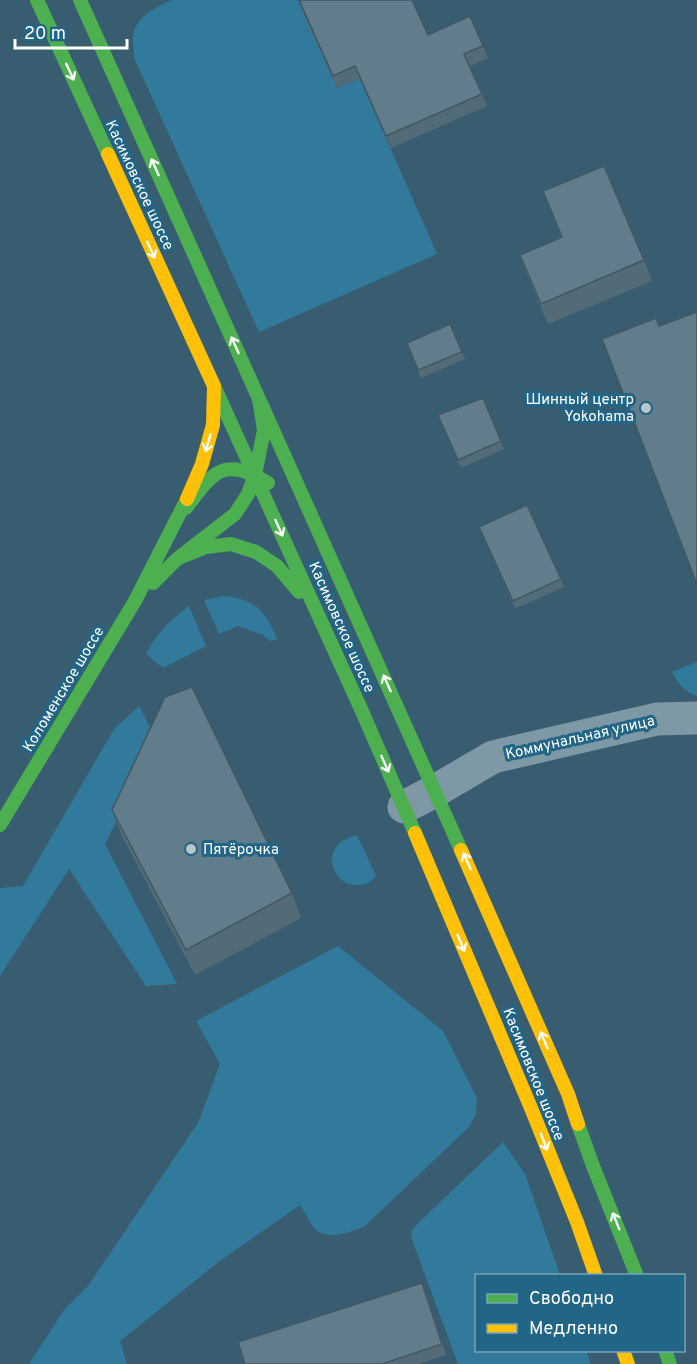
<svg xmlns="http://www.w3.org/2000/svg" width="697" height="1364" font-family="Overpass,sans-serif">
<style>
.green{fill:#327a9c}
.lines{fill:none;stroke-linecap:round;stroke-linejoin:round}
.street{stroke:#7f98a5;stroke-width:33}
.fast{stroke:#4caf50;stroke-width:14}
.slow{stroke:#ffc107;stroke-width:14}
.wall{fill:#536b77}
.building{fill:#617c8a;stroke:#445761;stroke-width:1.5}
.oneway{stroke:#f6fbf6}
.poi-dot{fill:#b9c6cd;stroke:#216587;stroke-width:2}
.labels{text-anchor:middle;stroke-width:6;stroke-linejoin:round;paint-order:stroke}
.street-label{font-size:15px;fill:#fff;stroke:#216587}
.poi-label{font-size:15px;fill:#fff;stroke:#216587;text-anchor:end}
</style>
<rect width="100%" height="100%" fill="#385d70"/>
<path class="green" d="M172 0H298L337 88 360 79 437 254 259 332 134 58C134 50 132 41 133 34 138 15 157 7 172 0Z
M223 596C253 598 266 611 277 639L270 641 263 635 238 626 219 634 204 600Z
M189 606 206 646 163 668 146 654C156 634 171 619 189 606Z
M697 662V696C684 692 678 683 672 672Z
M139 706 157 740 105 844 177 984 146 986 69 869 0 976V889L1 888 23 886 114 729Z
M357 835 376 876C351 903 316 865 340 843 344 839 351 837 357 835Z
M338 946 443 1031 477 1098 476 1114 469 1127 365 1226C352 1232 327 1241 315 1229 309 1222 305 1212 300 1205L221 1260 120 1341 127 1364H29L64 1310 88 1286 198 1123 220 1064 196 1021Z
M503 1142 525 1174 560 1275 476 1276V1350L586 1351 591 1364H458L411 1237 412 1231 415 1226Z"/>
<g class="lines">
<path class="street" d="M404 807 435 791 493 757 657 719 697 718"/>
<path class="fast" d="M37 0 108 154
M80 0 259 399 264 430 255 475 248 494 235 514 177 559 153 583
M214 386 361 709 415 833
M260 401 461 850
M186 508C214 471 223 456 268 483
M181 557 206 547 231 544 256 552 277 566 299 592
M0 825 135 601 187 499
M578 1124 593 1166 637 1276
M665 1350 670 1364"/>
<path class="slow" d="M108 154 214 386 213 425 202 464 187 499
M415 833 531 1108 577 1222 596 1276
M461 850 568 1094 578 1124
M623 1350 628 1364"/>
</g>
<path class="wall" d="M298 0H412L428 35 483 46 488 58 470 66 487 106 391 148 360 79 337 88Z
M543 191 644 260 652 281 548 324 527 275 520 255 561 237Z
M407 343 462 352 465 359 421 378Z
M438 415 501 441 504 449 461 468Z
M479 527 561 579 564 587 515 609Z
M112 810 292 893 301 918 195 975 121 834Z
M426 1293 446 1355 419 1364H245Z"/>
<path class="building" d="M299 0H412L428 35 470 16 483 46 464 54 482 94 386 136 355 66 333 76Z
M604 166 644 260 541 304 520 255 562 237 543 191Z
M697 312V584L602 339 656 318 659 326Z
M450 324 462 352 418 370 407 343Z
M483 398 501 441 458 460 438 415Z
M527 505 561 579 513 601 479 527Z
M192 687 292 893 186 950 112 810 165 697Z
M422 1283 442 1344 382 1364H245L238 1342Z"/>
<defs><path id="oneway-shaft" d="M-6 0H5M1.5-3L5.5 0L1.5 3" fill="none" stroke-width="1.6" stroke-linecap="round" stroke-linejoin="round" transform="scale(1.5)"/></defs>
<g class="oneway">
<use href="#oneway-shaft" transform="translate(70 72) rotate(65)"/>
<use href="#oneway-shaft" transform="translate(155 167) rotate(-114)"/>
<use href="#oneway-shaft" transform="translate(151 250) rotate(65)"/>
<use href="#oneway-shaft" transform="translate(235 345) rotate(-114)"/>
<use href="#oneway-shaft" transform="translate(208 443) rotate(106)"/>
<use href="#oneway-shaft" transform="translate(279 528) rotate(66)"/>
<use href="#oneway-shaft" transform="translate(387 683) rotate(-114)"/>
<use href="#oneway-shaft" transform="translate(385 764) rotate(66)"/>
<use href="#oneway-shaft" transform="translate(467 861) rotate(-114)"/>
<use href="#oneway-shaft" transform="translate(461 943) rotate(67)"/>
<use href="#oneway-shaft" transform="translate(544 1040) rotate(-113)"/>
<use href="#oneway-shaft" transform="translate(544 1142) rotate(69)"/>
<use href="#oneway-shaft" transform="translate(616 1221) rotate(-112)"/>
</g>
<g class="poi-dot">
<circle cx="646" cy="408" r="6"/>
<circle cx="191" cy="849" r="6"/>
</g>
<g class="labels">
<g class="street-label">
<text transform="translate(140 185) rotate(65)" y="5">Касимовское шоссе</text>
<text transform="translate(342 627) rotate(66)" y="5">Касимовское шоссе</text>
<text transform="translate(63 689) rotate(-59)" y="5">Коломенское шоссе</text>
<text transform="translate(580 737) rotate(-13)" y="5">Коммунальная улица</text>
<text transform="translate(534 1074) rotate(68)" y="5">Касимовское шоссе</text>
</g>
<g class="poi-label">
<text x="634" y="404">Шинный центр<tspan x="634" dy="17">Yokohama</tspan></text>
<text x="203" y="854" text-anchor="start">Пятёрочка</text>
</g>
</g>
<rect x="475" y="1274" width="210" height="78" fill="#216587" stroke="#7aa3b7" stroke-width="1.5"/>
<rect x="487" y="1294" width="30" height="9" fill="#4caf50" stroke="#7aa3b7" stroke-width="1.5"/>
<text x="529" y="1304" font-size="18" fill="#ffffff">Свободно</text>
<rect x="487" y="1324" width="30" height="9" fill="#ffc107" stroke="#7aa3b7" stroke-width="1.5"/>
<text x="529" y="1334" font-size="18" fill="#ffffff">Медленно</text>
<path d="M15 39v9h112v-9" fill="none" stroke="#ffffff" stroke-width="3"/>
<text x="24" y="39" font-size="18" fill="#ffffff" stroke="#216587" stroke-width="4.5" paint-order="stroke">20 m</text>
</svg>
